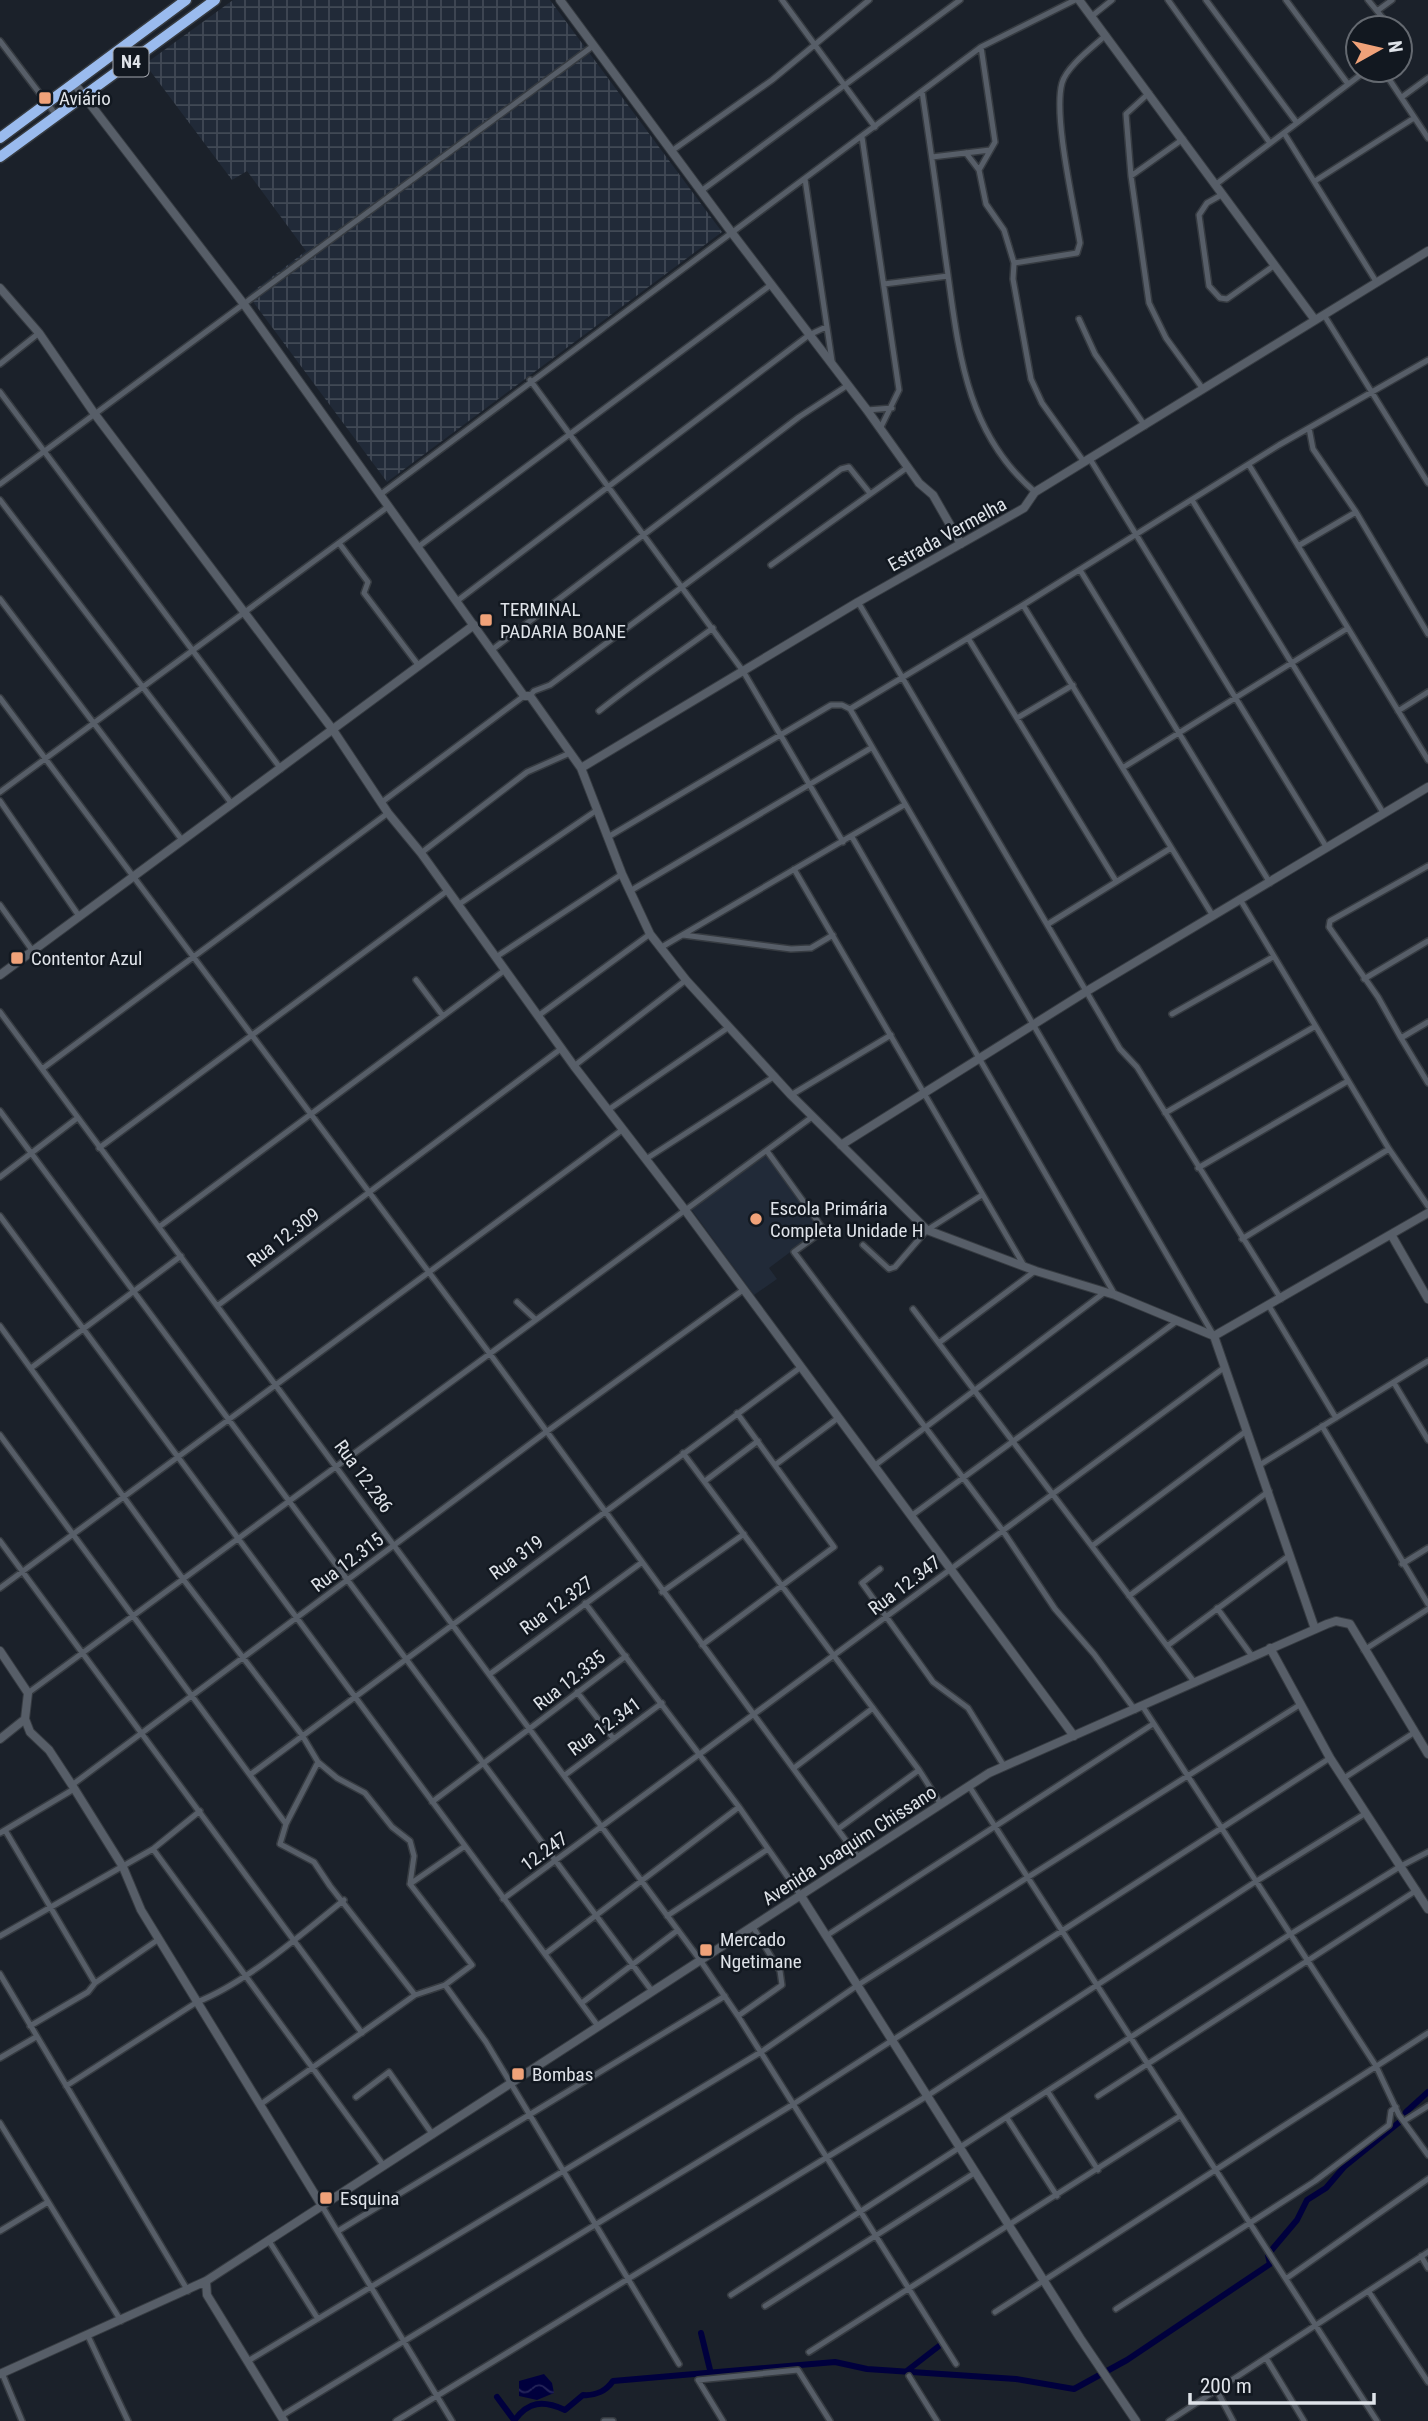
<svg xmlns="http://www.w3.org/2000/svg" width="1428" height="2421" font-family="'Roboto Condensed',sans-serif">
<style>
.built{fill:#212a38}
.industrial{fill:url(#industrial-grid)}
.water{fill:url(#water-waves)}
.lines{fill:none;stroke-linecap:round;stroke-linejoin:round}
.canal{stroke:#00003d;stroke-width:6}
.street-casing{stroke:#363b41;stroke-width:8}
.secondary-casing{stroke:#363b41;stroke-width:10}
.highway-casing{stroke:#363b41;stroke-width:13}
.street{stroke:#575e68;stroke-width:5}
.secondary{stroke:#575e68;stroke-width:8}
.highway{stroke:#9abbee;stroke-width:10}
.poi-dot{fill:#f0a279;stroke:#121820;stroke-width:2.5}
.labels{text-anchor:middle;stroke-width:5;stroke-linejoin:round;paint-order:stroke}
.shield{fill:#121820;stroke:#a2a6ad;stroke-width:2}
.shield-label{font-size:18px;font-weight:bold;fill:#dfe3e9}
.poi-label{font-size:19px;fill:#dfe3e9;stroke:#121820;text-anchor:start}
.street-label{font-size:19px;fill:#dfe3e9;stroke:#121820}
</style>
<defs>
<pattern id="industrial-grid" width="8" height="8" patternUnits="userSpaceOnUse" patternTransform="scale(1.75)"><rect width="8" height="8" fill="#212a38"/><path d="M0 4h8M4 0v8" fill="none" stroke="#414955"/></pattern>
<pattern id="water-waves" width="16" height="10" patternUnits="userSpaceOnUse" patternTransform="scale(1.75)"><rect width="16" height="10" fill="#00003d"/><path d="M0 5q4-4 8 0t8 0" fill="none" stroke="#252559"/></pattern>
</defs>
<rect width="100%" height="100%" fill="#1b212a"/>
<path class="built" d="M767 1155 821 1229 769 1268 777 1279 754 1295 691 1209Z"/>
<path class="industrial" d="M233 0H550L722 232 387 482 248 295 306 251 247 171 232 180 145 64Z"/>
<path class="water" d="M544 2374 552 2383 554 2393 537 2400 519 2396V2381Z"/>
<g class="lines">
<path class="canal" d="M1270 2252 1297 2220 1307 2200 1326 2188 1344 2167 1402 2120 1406 2112 1428 2092
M701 2333 711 2374
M908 2370 939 2346
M497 2397 514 2420
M514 2421C528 2401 543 2400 565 2410L583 2395C595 2396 606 2391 613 2381L835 2362 867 2369 1016 2379 1074 2389 1127 2360 1270 2264 1268 2255"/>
<defs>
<path id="street" d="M782 0 875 127
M1168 0 1270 143
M1206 0 1297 123
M1286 0 1348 84
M1368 0 1391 28
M1377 11 1392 0
M1092 16 1112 0
M1400 40V47
M0 41 56 115
M981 47 995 142 979 170 986 204 1004 230 1014 263 1013 279 1031 379 1042 403 1084 462
M1383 70 1428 138
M922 91C930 145 938 200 945 254 958 342 962 430 1035 492
M1402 97 1428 78
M1284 133 1377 283
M862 137 899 390 880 429
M1183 139 1131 176 1149 303 1166 338 1203 389
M673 150 772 80 869 0
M966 153 979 170
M932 157 990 150
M1131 176 1126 114 1149 93
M805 179 832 361
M1315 181 1414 118
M1215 185 1367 70
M701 191 960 0
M1223 194 1207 203 1199 215 1209 286 1220 298 1227 299 1275 265
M1014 263 1077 253 1080 243C1074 206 1053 116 1062 83 1067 66 1093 47 1106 35
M884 284 948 276
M1324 315 1428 483
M1079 319 1095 354 1145 426
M0 364 39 333
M530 380 743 671 843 842
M0 392 281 769
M867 410 892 408
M1309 428 1313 449 1356 512 1428 634
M1090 459 1327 848
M1249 465 1428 760
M0 484 593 46
M381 494 981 47 1075 0
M0 500 232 804
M1192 500 1384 814
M339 543 368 582 364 593 419 666
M1298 546 1356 512
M418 547 772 284
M771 565 908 467
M1080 570 1270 883
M0 599 182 840
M457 601 809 335 826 327
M858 602 1120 1049 1137 1067 1281 1299
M1023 605 1213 916
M968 638 1116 881
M493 649 799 417 848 385
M530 696 534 691 550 685 841 469 849 467 869 492
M0 698 490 1354 858 1857
M850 709 1023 605 1279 445 1428 360
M599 711C636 681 675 656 713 628
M1398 711 1428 692
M1017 718 1073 685
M1124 767 1348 628
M0 792 389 506
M0 801 79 916
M382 802 524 696
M608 837 831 705H842L850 709 1214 1336
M852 837 1115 1295
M421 853 527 772 570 753
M794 869 1023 1264
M630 891 871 748
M1241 901 1389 1149 1428 1206
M0 905 32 950
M458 905 597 810
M1048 924 1171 848
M683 935 791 949 811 948 833 935
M660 948 904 805
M496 957 622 874
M1364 979 1428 941
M416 980 443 1016
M0 1012 700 1960 738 2016 956 2364
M1172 1014 1273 957
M538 1016 650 934
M1428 1022 1401 1038 1428 1083
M1401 1038 1378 997 1329 927 1330 921 1428 866
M574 1066 686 980
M42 1069 388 813
M791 1095 891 1035
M608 1110 729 1027
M0 1111 652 1991
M1165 1113 1314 1027
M99 1148 447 891
M767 1151 824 1230 794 1252 1003 1531 1055 1609 1094 1654 1135 1710
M646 1159 775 1076
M1198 1168 1348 1081
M0 1177 76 1119
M0 1216 598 2026
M159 1227 505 970
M1242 1239 1389 1149
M863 1245 889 1269 895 1267 927 1230 982 1195
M517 1302 534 1318
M217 1306 562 1048
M1269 1306 1336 1418
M913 1309 1195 1683
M0 1326 183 1579 302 1735 318 1762 337 1778 365 1793 392 1827 410 1841 414 1856 410 1884 472 1965 445 1985
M940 1342 1035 1271
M31 1368 181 1256
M1394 1383 1428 1440
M1322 1426 1428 1604
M0 1435 286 1824 280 1844 314 1862 330 1886 415 1995
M683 1453 919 1770 940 1803
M775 1465 838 1418
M874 1466 1105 1292
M1258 1466 1428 1361
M705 1481 758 1441
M911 1516 1177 1321
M0 1541 362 2033
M1092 1546 1245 1432
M1402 1564 1428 1548
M880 1569 862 1583 933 1682 968 1708 1004 1766
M0 1588 622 1130
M662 1592 744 1534
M1129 1596 1269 1491
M585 1603 739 1807 801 1896
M1217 1608 1252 1656
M702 1645 834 1547 737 1413
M1167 1646 1290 1555
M1364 1650 1428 1609
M490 1674 641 1563
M577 1692 613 1738
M28 1693 812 1117
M1143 1707 1376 2066 1399 2115 1428 2155
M794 1768 873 1708
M251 1774 801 1367
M565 1775 662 1703
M1344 1778 1415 1732
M72 1785 546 1432 743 1290
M969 1786 1377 2421
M432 1802 626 1656
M286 1824 318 1762
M838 1829 919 1770
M5 1830 95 1983
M0 1833 74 1789
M153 1849 384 2166
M410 1884 465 1846
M503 1899 1225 1367
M667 1916 768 1849
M0 1936 153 1849 200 1811
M826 1936 1153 1724
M545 1954 739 1807
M0 1974 188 2291
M583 2002 678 1930
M738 2016 782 1985 780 1971 753 1927
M30 2026 88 1992 95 1983 159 1939
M0 2058 36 2037
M66 2086 197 2002C246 1983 303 1933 344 1900
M1048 2092 1098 2170
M1098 2096 1417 1890
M356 2097 389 2072 433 2135
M261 2104 415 1995 445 1985 486 2042 679 2364
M1007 2118 1057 2196
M1404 2121 1428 2106
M0 2123 121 2321
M322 2206 452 2421
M0 2231 48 2202
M338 2231 725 1996
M269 2241 318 2319
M1421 2256 1428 2268
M1287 2278 1428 2179
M1369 2292 1428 2382
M731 2295 1289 1935 1401 1866 1428 1852
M765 2306 976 2172
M1116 2309 1315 2181 1389 2125 1391 2111 1396 2107
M995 2312 1428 2033
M88 2336 128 2421
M809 2352 1180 2116
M1266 2358 1304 2421
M248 2361 761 2052 858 1985 1301 1704
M2 2373 22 2421
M909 2376 937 2421
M1216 2389 1233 2421
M281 2416 792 2105 1330 1758
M396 2421 927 2096 1255 1882 1366 1813
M604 2421H613
M723 2421 698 2380 798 2370 830 2421
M1169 2421 1428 2252"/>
<path id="secondary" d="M560 0 732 233 867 410 919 483 933 495 961 544
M1079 0 1315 320
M74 83 243 303 524 696H530L581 768 622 874 650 934 686 980 791 1095 927 1230 1036 1271 1115 1295 1214 1336 1315 1629
M0 288 39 333 94 413 333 730 388 813 421 853 574 1066 685 1210 1074 1736
M581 768 858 602 1024 508 1035 492 1428 251
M0 975 474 625
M841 1145 1087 991 1428 787
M1392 1236 1428 1299
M1214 1336 1428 1213
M1270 1648 1330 1758 1428 1909
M0 1651 28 1693 25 1719 30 1732 49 1750 72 1785 123 1867 141 1910 322 2206
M0 1739 25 1719
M801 1896 1080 2338 1136 2421
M206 2281 207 2295 284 2421
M0 2374 206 2281 989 1773 1327 1624 1336 1621 1350 1624 1428 1754"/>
<path id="highway" d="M0 138 186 0
M0 157 215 0"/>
</defs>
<use href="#street" class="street-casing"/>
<use href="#secondary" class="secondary-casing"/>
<use href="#highway" class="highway-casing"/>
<use href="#street" class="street"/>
<use href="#secondary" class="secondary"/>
<use href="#highway" class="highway"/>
</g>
<g class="poi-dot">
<rect x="38" y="91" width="14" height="14" rx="3.5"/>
<rect x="479" y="613" width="14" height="14" rx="3.5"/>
<rect x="10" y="951" width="14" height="14" rx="3.5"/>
<circle cx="756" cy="1219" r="7"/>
<rect x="699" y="1943" width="14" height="14" rx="3.5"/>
<rect x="511" y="2067" width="14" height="14" rx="3.5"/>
<rect x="319" y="2191" width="14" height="14" rx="3.5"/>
</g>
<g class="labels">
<rect class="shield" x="113.5" y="47.5" width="35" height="29" rx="5"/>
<g class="shield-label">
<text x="131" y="68">N4</text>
</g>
<g class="poi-label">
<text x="59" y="105">Aviário</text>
<text x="500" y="616">TERMINAL<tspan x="500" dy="22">PADARIA BOANE</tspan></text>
<text x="31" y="965">Contentor Azul</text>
<text x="770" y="1215">Escola Primária<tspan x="770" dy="22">Completa Unidade H</tspan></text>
<text x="720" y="1946">Mercado<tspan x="720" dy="22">Ngetimane</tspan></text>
<text x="532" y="2081">Bombas</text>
<text x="340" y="2205">Esquina</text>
</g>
<g class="street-label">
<text transform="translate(947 534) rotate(-29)" y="7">Estrada Vermelha</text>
<text transform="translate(283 1237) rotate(-37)" y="7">Rua 12.309</text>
<text transform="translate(364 1476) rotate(54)" y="7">Rua 12.286</text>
<text transform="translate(516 1557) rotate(-36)" y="7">Rua 319</text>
<text transform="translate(347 1562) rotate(-37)" y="7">Rua 12.315</text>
<text transform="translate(904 1585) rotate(-37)" y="7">Rua 12.347</text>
<text transform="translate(556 1605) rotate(-36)" y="7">Rua 12.327</text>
<text transform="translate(569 1680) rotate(-38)" y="7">Rua 12.335</text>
<text transform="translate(604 1726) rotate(-36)" y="7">Rua 12.341</text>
<text transform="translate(849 1845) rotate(-33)" y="7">Avenida Joaquim Chissano</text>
<text transform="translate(544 1851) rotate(-36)" y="7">12.247</text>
</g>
</g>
<g transform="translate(1379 49) rotate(82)"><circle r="33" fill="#121820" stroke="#646970" stroke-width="2"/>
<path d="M0-5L12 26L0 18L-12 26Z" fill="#f0a279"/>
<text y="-10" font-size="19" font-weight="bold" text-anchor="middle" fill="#dfe3e9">N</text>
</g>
<path d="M1190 2393v10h184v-10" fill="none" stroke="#dfe3e9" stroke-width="3.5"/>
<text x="1200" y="2393" font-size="21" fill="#dfe3e9" stroke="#121820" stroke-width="5" paint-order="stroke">200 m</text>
</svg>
